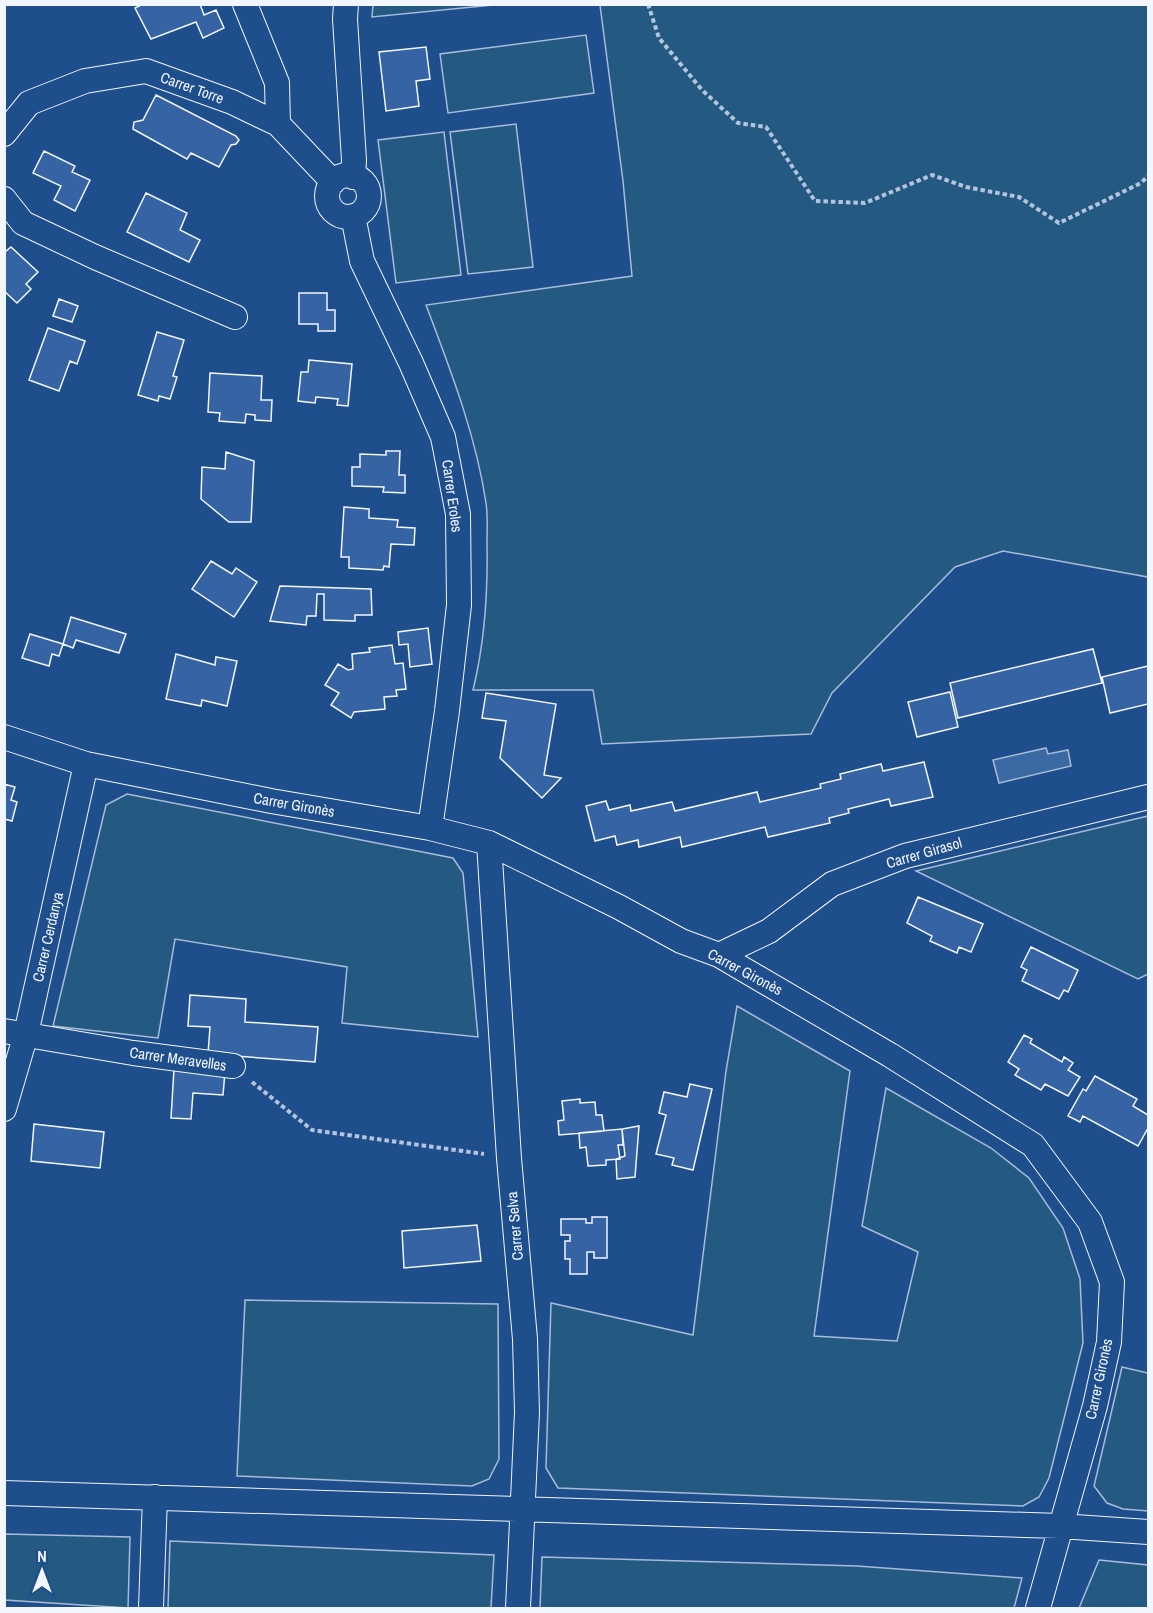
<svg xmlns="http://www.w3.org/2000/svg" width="1153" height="1613" font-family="'Archivo Narrow',sans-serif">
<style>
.green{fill:#245a82;stroke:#a8bbd7;stroke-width:1.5}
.water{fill:#3b69a3;stroke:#a8bbd7;stroke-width:1.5}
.building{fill:#3563a3;stroke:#f2f6ff;stroke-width:1.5}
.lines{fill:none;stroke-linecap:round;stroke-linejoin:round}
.street-casing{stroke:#f2f6ff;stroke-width:26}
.path{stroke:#b3c4dc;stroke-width:4;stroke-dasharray:4.5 3;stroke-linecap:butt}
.street{stroke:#1f4e8c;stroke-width:24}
.labels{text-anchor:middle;stroke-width:4.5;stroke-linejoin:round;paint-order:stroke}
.street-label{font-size:15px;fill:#f2f6ff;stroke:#1f4e8c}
</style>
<rect width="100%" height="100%" fill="#1f4e8c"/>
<path class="green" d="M373 5V4L493 5 372 17Z
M600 5H1148V577L1003 551 955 567 832 693 811 734 602 744 593 690H473C485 641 488 594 487 544 487 530 488 516 486 503 476 435 450 369 426 305L632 276 623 181Z
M586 35 594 93 448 113 440 54Z
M516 124 533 267 468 274 450 132Z
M444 132 461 275 396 283 378 140Z
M127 794 453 858 463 873 478 1037 342 1023 347 967 175 939 158 1038 53 1026 106 805Z
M1148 816V974L1138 979 916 871Z
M737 1006 850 1071 814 1336 897 1341 918 1252 862 1226 886 1088 991 1148 1029 1178 1063 1228 1080 1279 1083 1343 1049 1478 1039 1497 1023 1506 558 1488 546 1468 551 1303 693 1335 726 1071Z
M245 1300 498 1304 499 1459 489 1479 472 1486 237 1476Z
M1122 1367 1148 1373V1511L1123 1509 1107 1503 1094 1486Z
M5 1534 130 1537 128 1608 5 1600Z
M170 1541 494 1555 491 1608H168Z
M542 1557 857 1566 1022 1578 1014 1608H540Z
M1099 1560 1148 1565V1608H1079Z"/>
<path class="water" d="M1046 748 1048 754 1068 750 1071 766 999 783 993 760Z"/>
<path class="building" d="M143 4H200L204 15 216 10 224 28 203 38 196 22 151 39 135 8Z
M426 47 430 79 416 81 419 106 386 111 379 52Z
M156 95 236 136 239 140 236 144 231 145 219 167 191 153 187 159 133 129 134 122 143 120Z
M44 151 75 166 72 172 90 180 75 211 54 200 61 186 33 173Z
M146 193 187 213 180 230 200 240 189 262 127 232Z
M11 247 38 272 26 284 31 289 17 303 4 291V249L6 251Z
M299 293H327V310H335V331H318V324H299Z
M59 299 78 306 72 322 53 316Z
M48 328 85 341 77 364 70 361 59 391 29 380Z
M157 332 184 340 173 376 177 377 170 399 159 396 158 401 138 395Z
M309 360 352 364 348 406 337 405 338 399 316 397 315 403 298 401 301 372H308Z
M210 373 262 376 261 400H272L271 421 255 420V415L246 414 245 423 219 421 220 413 208 412Z
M386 451H400L399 475H405V493L383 492 384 487 352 486V467H360V454L386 455Z
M226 452 254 461 251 522H229L201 499 202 467 225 469Z
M344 507 369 509V518L398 520 397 527 415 528 414 545 391 544 389 567 384 566 383 570 349 568V557H341Z
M211 561 232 574 236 568 257 582 234 617 192 589Z
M280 586 371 589 372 615H355V621L324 620V594H317L316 616H307L306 625 270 621Z
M71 617 126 634 119 653 76 640 73 648 63 644Z
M428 628 432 664 410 667 408 644 399 645 398 632Z
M30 634 63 644 59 656 52 654 49 666 22 658Z
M392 645 395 664 403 663 406 689 396 690 397 696 384 697 385 709 354 712 351 718 331 705 339 693 325 685 338 664 348 670 353 669 352 654 370 652 369 648Z
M1093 649 1102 683 958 718 950 683Z
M176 654 215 665 216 657 237 661 227 706 202 700 201 706 166 699Z
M1148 666V704L1110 713 1102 677Z
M950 692 958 727 917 737 908 702Z
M486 693 556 704 544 775 561 778 542 798 500 758 506 721 482 718Z
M924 762 933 797 891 806 889 799 848 809 849 813 829 818 830 823 768 837 765 827 682 847 680 837 639 847 638 840 617 845 615 836 595 841 586 806 606 801 609 810 630 805 631 811 672 802 675 811 757 792 760 802 821 788 820 784 841 779 840 774 881 764 883 771Z
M4 784 15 787 11 800 17 802 12 821 4 819Z
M918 897 983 924 971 952 959 947 957 953 930 941 932 936 907 923Z
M1031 947 1078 970 1068 992 1064 990 1059 999 1022 981 1027 970 1021 967Z
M190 995 246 999 245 1022 318 1027 315 1062 208 1054 210 1027 188 1026Z
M1024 1035 1032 1039 1030 1043 1062 1062 1064 1057 1073 1063 1068 1070 1080 1077 1068 1096 1045 1084 1041 1090 1015 1075 1019 1069 1008 1062Z
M174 1069 225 1072 223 1095 193 1093 191 1119 171 1118Z
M1095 1076 1137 1099 1133 1106 1148 1115V1128L1138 1146 1083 1116 1080 1122 1068 1116 1083 1089 1086 1091Z
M690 1084 712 1089 693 1170 672 1165 674 1158 656 1154 666 1115 659 1113 664 1092 687 1097Z
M580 1099V1103L595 1102 596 1115H602L604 1131 559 1135 558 1121 564 1120 562 1101Z
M34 1124 104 1132 100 1168 31 1161Z
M639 1126 635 1177 617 1179 616 1159 625 1156 622 1129Z
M622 1129 623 1145H618L620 1159 606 1160V1165L588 1166 586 1147 580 1148 579 1133Z
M592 1217H607V1258H594V1252H587V1274H570V1259H565V1241H570V1235H561V1219H586V1223H592Z
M477 1225 481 1261 404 1268 402 1231Z"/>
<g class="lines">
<defs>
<path id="street" d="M245 4 277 83 278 124
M346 4 345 19 354 160 353 177
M4 134 29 103 85 81 146 71 232 102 278 124 333 182
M327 196a21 21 0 1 1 42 0a21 21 0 1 1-42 0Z
M4 199 23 223 95 257 235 317
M353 216 362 261 411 363 443 437 458 514 459 605 447 711 430 828
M4 737 86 764 271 801 430 828 489 843 619 907 681 941 719 955 890 1055 1033 1145 1090 1222 1112 1282 1109 1342 1095 1406 1038 1608
M489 843 509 1158 525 1339 527 1412 518 1608
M719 955 769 931 832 884 905 856 1148 797
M4 1031 133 1053 233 1066
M4 1109 26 1034 86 764
M4 1493 1060 1526 1148 1532
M151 1608 155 1497"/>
</defs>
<use href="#street" class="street-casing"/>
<path class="path" d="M648 4 659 38 702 90 738 123 766 127 815 201 865 203 932 175 966 187 1019 197 1059 223 1141 183 1148 176
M252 1082 312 1130 484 1154"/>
<use href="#street" class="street"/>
</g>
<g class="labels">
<g class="street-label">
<text transform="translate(192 88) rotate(20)" y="5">Carrer Torre</text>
<text transform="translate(452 496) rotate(82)" y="5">Carrer Eroles</text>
<text transform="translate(294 805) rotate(10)" y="5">Carrer Gironès</text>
<text transform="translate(924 853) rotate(-16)" y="5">Carrer Girasol</text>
<text transform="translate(48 937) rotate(-77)" y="5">Carrer Cerdanya</text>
<text transform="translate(745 972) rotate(28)" y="5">Carrer Gironès</text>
<text transform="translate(178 1059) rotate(8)" y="5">Carrer Meravelles</text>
<text transform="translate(515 1226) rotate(-95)" y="5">Carrer Selva</text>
<text transform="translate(1099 1379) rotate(-78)" y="5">Carrer Gironès</text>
</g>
</g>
<rect width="1153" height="1613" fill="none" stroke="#f2f6ff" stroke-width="12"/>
<g transform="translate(42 1571)" stroke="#1f4e8c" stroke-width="4.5" paint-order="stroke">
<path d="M0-4.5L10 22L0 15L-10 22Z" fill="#f2f6ff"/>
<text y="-9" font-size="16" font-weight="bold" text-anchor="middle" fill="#f2f6ff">N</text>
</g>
</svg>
